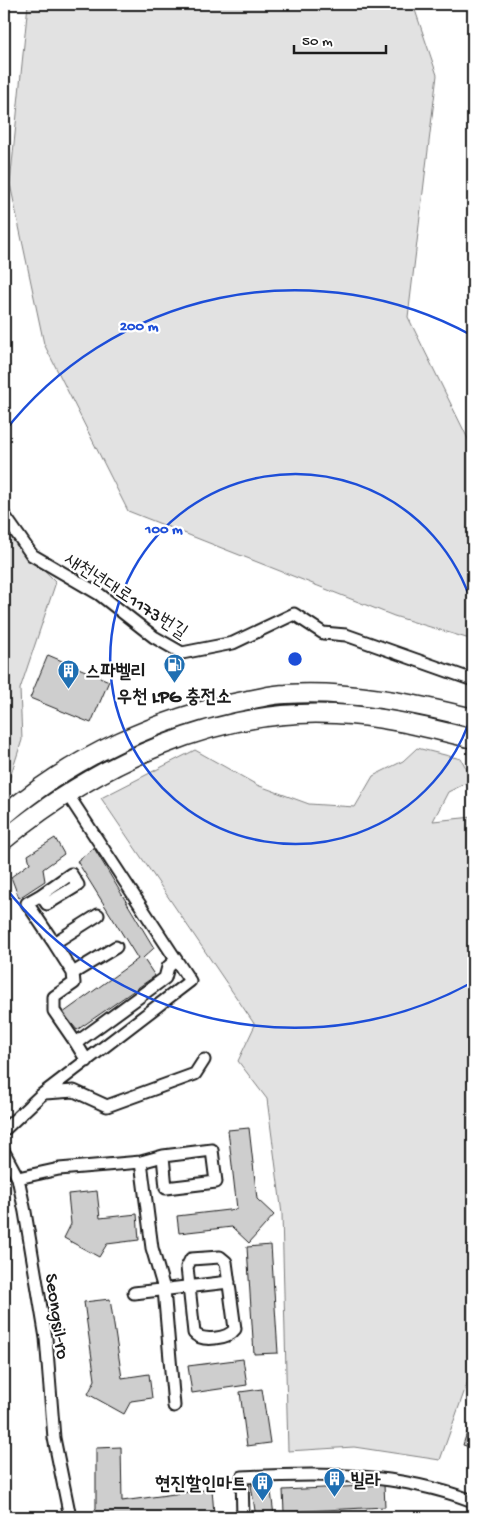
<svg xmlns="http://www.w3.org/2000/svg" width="477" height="1521" font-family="'Gochi Hand','Poor Story',sans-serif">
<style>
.green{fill:#e2e2e2;stroke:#7f7f7f}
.building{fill:#cecece;stroke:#1c1c1c}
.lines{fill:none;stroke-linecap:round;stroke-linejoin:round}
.street-casing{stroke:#1c1c1c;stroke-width:15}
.primary-casing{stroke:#1c1c1c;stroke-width:21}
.street{stroke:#fff;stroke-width:11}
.primary{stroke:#fff;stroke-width:18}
.ring{fill:none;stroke:#1d4ed8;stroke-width:2.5}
.labels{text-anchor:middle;stroke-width:4.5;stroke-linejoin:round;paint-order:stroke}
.street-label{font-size:19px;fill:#1c1c1c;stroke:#fff}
.poi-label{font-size:19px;font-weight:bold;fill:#1c1c1c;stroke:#fff;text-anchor:start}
.centre{fill:#1d4ed8;stroke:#fff;stroke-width:2.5}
.ring-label{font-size:15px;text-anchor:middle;font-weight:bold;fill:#1d4ed8;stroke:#fff;stroke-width:4.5;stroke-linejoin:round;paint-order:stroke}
</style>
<rect width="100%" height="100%" fill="#fff"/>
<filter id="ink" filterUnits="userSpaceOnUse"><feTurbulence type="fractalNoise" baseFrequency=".02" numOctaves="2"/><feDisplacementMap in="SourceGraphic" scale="10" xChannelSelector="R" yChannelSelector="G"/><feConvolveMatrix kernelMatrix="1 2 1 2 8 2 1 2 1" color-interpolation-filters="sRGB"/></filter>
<g filter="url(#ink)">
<path class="green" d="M28 4H413L437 75 408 317 473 449V640L394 616 128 511 44 344 10 184Z
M4 529 56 582 20 689 22 740 4 796Z
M417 748 461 759 473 780 448 792 433 821 473 817V1367L440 1460 354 1447 288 1451 282 1214 267 1099 238 1061 255 1025 101 798 195 750 257 785 309 804 355 807 373 776 403 761Z"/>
<path class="building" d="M48 655 109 681 91 723 30 698Z
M55 838 64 854 43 869 45 881 19 898 11 877 30 863 28 855Z
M94 848 154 948 143 958 155 976 77 1030 63 1013 138 959 77 861Z
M249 1128 257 1199 274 1215 249 1243 232 1227 179 1233 177 1216 237 1209 228 1130Z
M97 1191 100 1218 137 1214 139 1240 107 1244 99 1257 64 1238 71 1224 68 1194Z
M271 1245 278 1353 254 1354 247 1247Z
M110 1299 122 1378 149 1374 152 1398 131 1401 124 1414 88 1394 95 1380 84 1302Z
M243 1359 247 1385 192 1393 188 1366Z
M262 1389 270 1443 247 1446 240 1392Z
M473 1414V1448L463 1445Z
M121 1447 122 1501 212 1489 214 1514 196 1517H91L96 1508V1448Z
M270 1483 274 1516 256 1517 251 1485Z
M384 1485 385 1507 284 1512 283 1490Z"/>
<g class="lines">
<defs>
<path id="street" d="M4 515 32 555 99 594 154 637 182 653 233 643 294 614 323 633 346 635 473 680
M41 895 71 874 78 885 47 904 41 895 27 903 54 943
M73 973 54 943 98 915
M76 1043 54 1011V997L74 983 73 973 116 947
M87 1061 76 1043 165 978 168 967 176 960
M45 1093 74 1091 107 1106 195 1074 204 1060
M4 1130 40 1096 190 981 68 795
M4 1152 18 1178 25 1212 46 1338 54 1438 70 1517
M141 1162 152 1248 164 1289 174 1406
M18 1178 59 1169 141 1162 163 1156 212 1150 216 1182 166 1188 163 1156
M220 1257 226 1262 235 1329C228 1339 202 1342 194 1333L187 1267 191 1259Z
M134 1293 229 1282
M243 1517 242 1477C324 1473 395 1472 473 1501"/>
<path id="primary" d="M4 816C72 757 160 717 248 700 261 698 273 694 286 694 349 690 412 703 473 718
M4 840C94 765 217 707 336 714 383 716 428 728 473 739"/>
</defs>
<use href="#street" class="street-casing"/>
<use href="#primary" class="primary-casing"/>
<use href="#street" class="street"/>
<use href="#primary" class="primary"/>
</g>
</g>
<g class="ring">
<path d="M473 710A185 185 0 1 1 473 608"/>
<path d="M471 983A369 369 0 0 1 4 886M4 432A369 369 0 0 1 471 335"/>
</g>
<defs>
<symbol id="fuel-pin" viewBox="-11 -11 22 30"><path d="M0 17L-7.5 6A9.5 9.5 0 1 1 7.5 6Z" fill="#1f6fb2" stroke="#fff"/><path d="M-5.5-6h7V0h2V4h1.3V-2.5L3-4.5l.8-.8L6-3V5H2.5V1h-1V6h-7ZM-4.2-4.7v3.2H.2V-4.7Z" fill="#fff"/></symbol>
<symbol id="building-pin" viewBox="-11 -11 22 30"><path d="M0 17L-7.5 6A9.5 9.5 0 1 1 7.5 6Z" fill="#1f6fb2" stroke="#fff"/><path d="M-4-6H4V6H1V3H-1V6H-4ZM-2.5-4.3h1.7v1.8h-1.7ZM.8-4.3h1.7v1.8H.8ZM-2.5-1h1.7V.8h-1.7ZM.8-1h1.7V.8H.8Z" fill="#fff"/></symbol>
</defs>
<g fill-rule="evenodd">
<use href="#fuel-pin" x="162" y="652" width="25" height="34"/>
<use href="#building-pin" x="56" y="658" width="25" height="34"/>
<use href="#building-pin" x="322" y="1466" width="25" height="34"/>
<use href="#building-pin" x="250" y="1470" width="25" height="34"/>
</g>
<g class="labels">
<g class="street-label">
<text transform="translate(127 594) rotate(33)" y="7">새천년대로1173번길</text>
<text transform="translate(59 1316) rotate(82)" y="7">Seongsil-ro</text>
</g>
<g class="poi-label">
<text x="85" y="677">스파벨리</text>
<text x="174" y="702" text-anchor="middle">우천 LPG 충전소</text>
<text x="350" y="1486">빌라</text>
<text x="247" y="1489" text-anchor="end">현진할인마트</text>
</g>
</g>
<circle cx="295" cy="659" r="8" class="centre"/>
<g class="ring-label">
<text x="139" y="330">200 m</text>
<text x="164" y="533">100 m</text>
</g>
<rect width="477" height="1521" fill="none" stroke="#fff" stroke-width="20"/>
<rect x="10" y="10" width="457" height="1501" fill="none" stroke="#1c1c1c" stroke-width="2" filter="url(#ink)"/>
<path d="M294 45v8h92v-8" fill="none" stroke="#1c1c1c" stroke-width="2.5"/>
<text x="302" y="45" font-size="15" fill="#1c1c1c" stroke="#ffffff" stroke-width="4" paint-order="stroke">50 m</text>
</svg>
